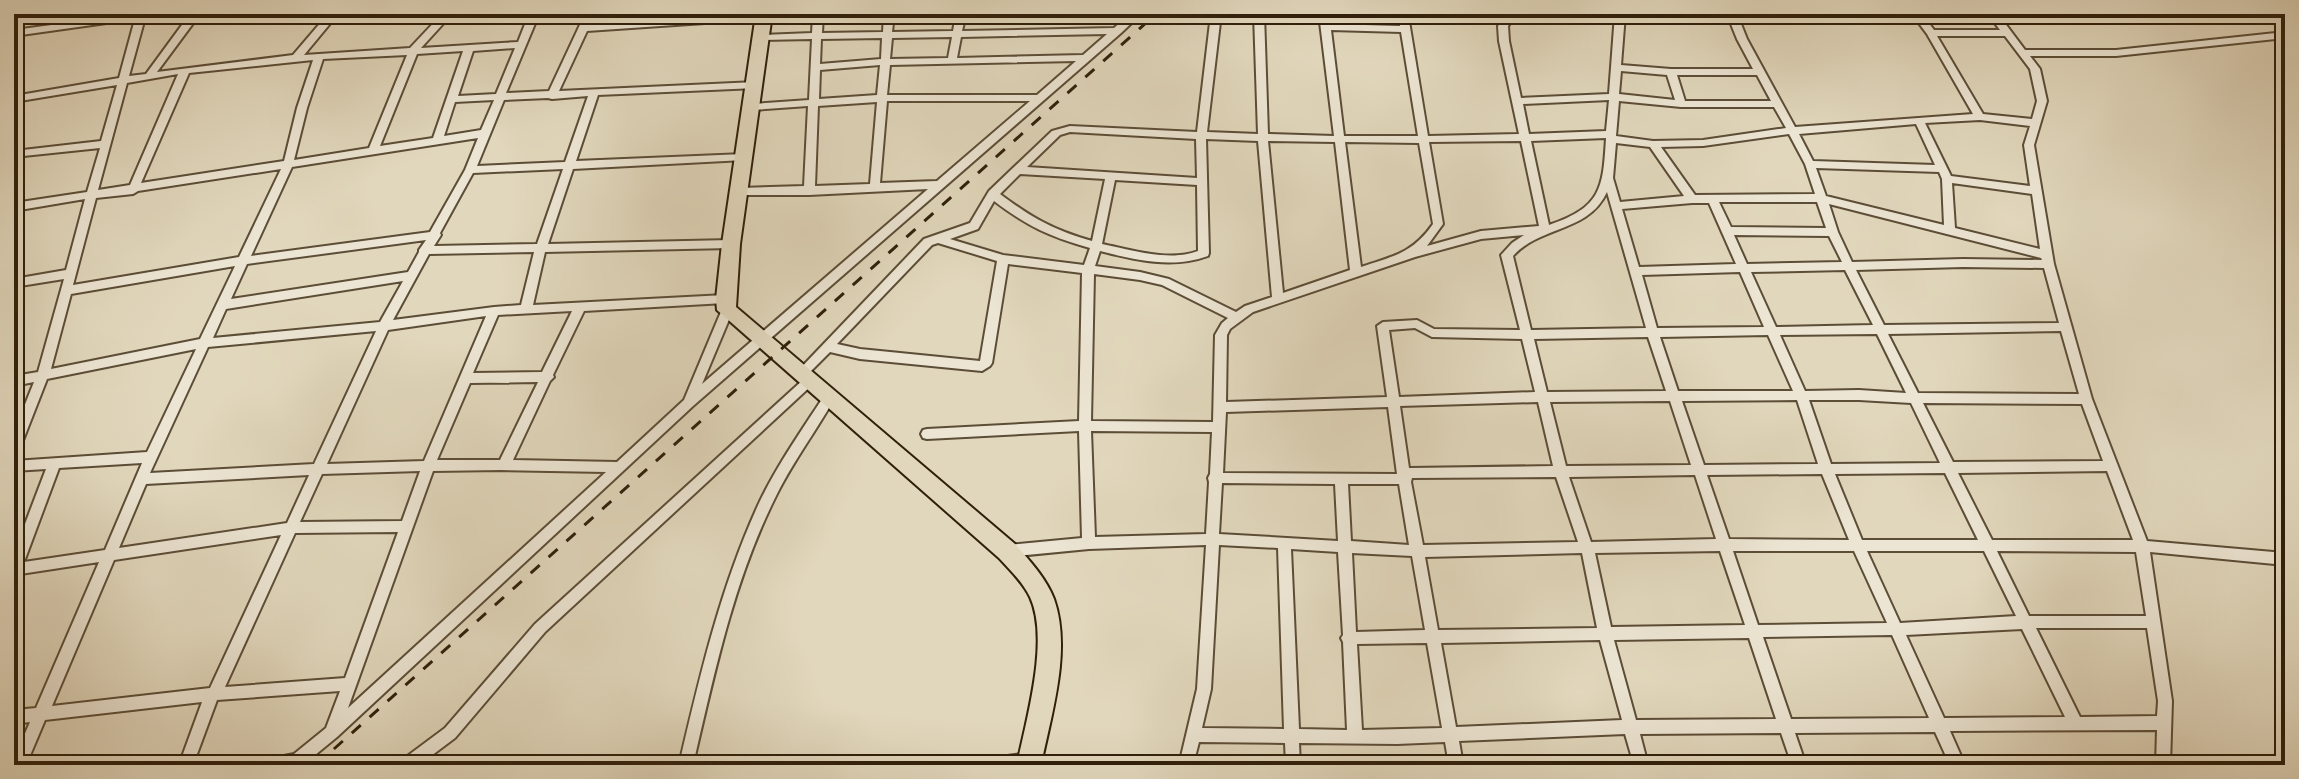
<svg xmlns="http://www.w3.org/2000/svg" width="2299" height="779" font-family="'Old Standard TT',serif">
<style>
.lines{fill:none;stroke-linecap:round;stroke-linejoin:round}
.street-casing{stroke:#5c4d37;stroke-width:4}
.primary-casing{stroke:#2f1f0b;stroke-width:4}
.street{fill:#ece5d3;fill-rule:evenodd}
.primary{fill:#e1d7bc;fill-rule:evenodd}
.rail{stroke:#2f1f0b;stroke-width:3;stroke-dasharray:12 12;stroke-linecap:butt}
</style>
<rect width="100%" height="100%" fill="#e1d7bc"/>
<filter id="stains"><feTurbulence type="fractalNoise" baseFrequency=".0025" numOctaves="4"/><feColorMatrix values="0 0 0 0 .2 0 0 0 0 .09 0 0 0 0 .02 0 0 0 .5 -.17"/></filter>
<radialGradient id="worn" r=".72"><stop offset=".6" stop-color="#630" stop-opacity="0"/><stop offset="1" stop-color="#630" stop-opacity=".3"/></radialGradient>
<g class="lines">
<defs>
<path id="street" d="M134 14H146L129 76 146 74 190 14H200L157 72 293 55 328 14H338L304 55 410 48 442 14H452L421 48 518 42 529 14H539L506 93 549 91 585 14H595L590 25 767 14V18L764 19 587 31 559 91 756 82 761 85 756 88 598 95 576 161 744 154 749 157 744 160 573 169 548 244 731 240 736 244 731 248 545 252 533 305 725 295 731 299 725 303 584 311 553 375 554 377 550 381 513 460 617 462 684 400 723 307 727 306 733 310 702 384 928 189 809 195H735L734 192 735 189 739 188 804 186 808 106 752 110 747 107 752 104 809 100 812 39 762 40 759 39V35L812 33 813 14H823L822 33 883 32 884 14H894L892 32 953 31 956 14H966L962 31 1114 28 1130 14H1141L1121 33 693 406 337 737 303 765H262L264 760 294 754 326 728 340 691 217 700 193 765H179L202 702 45 720 26 765H14V759L30 722 14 724V710L36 708 99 562 14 575V553L46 469 14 471V461L147 452 196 349 47 379 20 448 18 452 14 453V432L34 382 14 386V376L38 372 64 279 14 287V279L66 270 85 199 14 211V203L87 192 100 148 14 157V151L101 141 117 85 14 102V96L119 78 135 19 14 36V30ZM1107 34 1083 55 957 58 961 37ZM952 37 948 58 890 59 892 38ZM882 38 881 59 820 64 821 39ZM515 48 496 94 458 96 473 51ZM463 51 433 138 380 146 417 54ZM407 55 369 148 294 160 307 108 323 59ZM313 60 297 108 284 161 141 183 189 73ZM1076 61 1037 95H887L890 65ZM880 65 877 95 819 99 820 70ZM178 74 130 185 98 190 127 83ZM588 96 565 162 477 166 504 100 548 98 552 99ZM494 100 481 130 444 136 455 102ZM887 101H1030L937 181 880 183ZM877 102 870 184 815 186 818 106ZM478 138 465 170 430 232 251 256 292 167ZM281 169 239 257 73 285 96 198 133 194 138 191ZM563 169 537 244 434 246 441 235 440 233 473 173ZM426 240 419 250V252L408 272 231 299 247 264ZM534 252 521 305 494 307 393 320 429 254ZM235 266 200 339 51 369 71 294ZM403 281 380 322 213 338 226 309ZM572 311 542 372 473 373 498 315ZM486 316 424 461 327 464 388 330ZM376 331 314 464 150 473 208 347ZM538 382 500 460H437L470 383ZM142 463 105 550 24 562 59 468ZM501 470 606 472 348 708 433 471ZM420 471 402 521 300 522 322 474ZM309 475 287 523 119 548 146 484ZM398 532 345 678 225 687 295 533ZM281 535 210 688 52 706 114 560Z
M1211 14H1221L1207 132 1258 134 1254 14H1264L1268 134 1334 136 1319 14H1329L1330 24 1400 26 1398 14 1506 16 1507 14H1517L1508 26 1509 41 1521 98 1609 94 1615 14H1625L1621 65 1671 69H1753L1737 39 1727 14H1737L1747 39 1795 127 1973 114 1927 34 1912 14H1922L1934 30H2000L1988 14H1998L2025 50H2116L2285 32V38L2116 56H2030L2040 69 2047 101 2034 145 2054 264 2092 399 2147 541 2285 553V565L2150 552 2172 701 2170 765H2156L2157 730 1950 731 1965 765H1950L1935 732 1795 733 1806 765H1792L1781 733 1640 734 1648 765H1634L1625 734 1459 741 1463 765H1449L1445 742 1397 744 1299 743 1300 765H1286L1285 743 1199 742 1193 765H1179L1197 689 1206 545 1089 549 1007 557 1002 555 1000 551 1002 547 1007 545 1082 538 1079 431 927 439 923 438 921 434 923 430 927 429 1079 421 1082 273 1008 264 992 363 990 366 982 371 860 359 830 352 804 378H796L794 375 924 239 970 223 989 191 1013 168 1052 131 1070 126 1197 132ZM1409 21 1501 22 1498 26 1499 41 1519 134 1428 136ZM1331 30 1401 32 1418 136H1344ZM1937 36H2005L2030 69 2037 101 2032 119 1983 114ZM1621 71 1667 75 1675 100 1619 94ZM1677 75H1757L1771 101H1685ZM1609 100 1606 131 1529 134 1523 104ZM1619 101 1681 107H1774L1786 128 1703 140 1653 141 1616 136ZM1980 120 2030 126 2024 145 2030 186 1951 176 1925 123ZM1916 124 1935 165 1813 161 1799 134ZM1070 132 1196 139 1197 178 1027 167 1060 135ZM1789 134 1805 164 1815 194 1695 195 1661 147 1703 146ZM1606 138C1603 188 1602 207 1549 225L1531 141ZM1206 139 1258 141 1272 297 1245 306 1236 312 1169 279 1140 272 1095 266 1100 251C1135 260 1173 269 1208 256L1209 253ZM1268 141 1335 142 1350 270 1283 293ZM1521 141 1539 226 1481 231 1427 246 1443 224 1429 142ZM1345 142 1419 143 1433 224C1412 254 1393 256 1361 267ZM1616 143 1650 147 1684 196 1620 202 1613 178ZM1816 168 1939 172 1942 179 1944 225 1826 196ZM1020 174 1105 179 1092 241C1053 230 1032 218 1000 194ZM1115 180 1197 185 1198 251C1169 262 1132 250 1102 244ZM1952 183 2032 194 2040 249 1955 228ZM1607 192 1646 328 1531 330 1513 256C1541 225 1588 233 1607 192ZM994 201C1027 226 1050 237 1090 248L1084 265 1003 255 950 239 978 229ZM1719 202H1817L1826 228 1731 227ZM1692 203H1709L1736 264 1639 267 1622 209ZM1829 204 2041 258 2042 260 1963 259 1852 262 1838 232ZM1524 235 1512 243 1501 255 1520 330 1434 329 1417 320 1383 322 1377 326 1387 397 1226 402 1227 335 1230 329 1253 312 1415 257 1481 239ZM1734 235 1829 236 1842 262 1747 264ZM938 243 997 261 980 361 860 349 837 344 932 245ZM1963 267 2044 268 2059 323 1884 325 1856 270ZM1845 270 1873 325 1776 327 1751 272ZM1740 272 1764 327 1657 328 1642 275ZM1094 274 1140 280 1162 285 1228 318 1222 323 1215 335 1213 422 1091 421ZM1415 328 1432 337 1522 339 1535 392 1399 397 1389 330ZM2061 331 2079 394 1918 393 1888 334ZM1877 334 1906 393 1859 390 1805 391 1780 335ZM1768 335 1793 391H1678L1660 337ZM1648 337 1666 391 1547 392 1534 339ZM1797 400 1818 464 1704 465 1682 401ZM1809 400H1859L1911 403 1940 463 1831 464ZM1670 401 1691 465 1566 466 1550 402ZM1538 402 1553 466 1409 468 1400 406ZM1923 403 2082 404 2103 461 1953 462ZM1388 407 1397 474 1223 473 1226 412ZM1091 431 1212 432 1210 474 1208 478 1209 482 1206 534 1095 537ZM2107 471 2133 540H1992L1958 473ZM1945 473 1978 540H1862L1835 474ZM1822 474 1849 540 1729 539 1707 475ZM1695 475 1716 539 1591 542 1569 477ZM1556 477 1578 542 1423 545 1411 482 1412 478ZM1222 483 1335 484 1338 541 1219 534ZM1348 484H1399L1409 545 1351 541ZM1219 545 1278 548 1284 729 1202 728 1211 689ZM1291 549 1338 552 1343 635 1341 638 1343 642 1347 730 1299 729ZM1720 551 1745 625 1611 627 1595 553ZM1733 551H1854L1887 623 1758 625ZM1867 551H1984L2016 616 1900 623ZM1997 551 2136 552 2146 616H2029ZM1352 553 1412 556 1425 630 1356 632ZM1582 553 1597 628 1438 630 1425 557ZM2036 628H2147L2158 701 2157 716 2080 717ZM2022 629 2065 717 1944 718 1906 635ZM1892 635 1929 718 1791 719 1763 637ZM1749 638 1776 719 1636 720 1614 640ZM1600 640 1622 720 1456 727 1441 643ZM1427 643 1442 728 1362 730 1357 644Z
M808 377 812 379 814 382 812 385 545 632 455 738 419 765H400L402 760 445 728 535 624 804 379Z
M828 394 832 396 834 399C815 433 791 464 774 500 733 583 714 675 693 765H679C700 675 721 585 760 501 778 464 802 430 824 396Z
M1030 753 1035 755 1037 760 1035 765H986L988 760 993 758Z"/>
<path id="primary" d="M756 14H772L740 244 736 307 1015 544C1030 561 1046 578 1054 599 1072 650 1051 715 1041 765H1017C1026 720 1050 640 1030 597 1023 582 1010 570 999 558L717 310 716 299 722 244Z"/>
</defs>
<use href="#street" class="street-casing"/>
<use href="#primary" class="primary-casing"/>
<use href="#street" class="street"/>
<use href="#primary" class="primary"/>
<path class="rail" d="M316 765 1156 14"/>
</g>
<rect width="2299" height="779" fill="none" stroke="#e1d7bc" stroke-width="48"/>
<rect x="16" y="16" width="2267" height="747" fill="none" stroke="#2f1f0b" stroke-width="4"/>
<rect x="24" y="24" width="2251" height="731" fill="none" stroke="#2f1f0b" stroke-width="2"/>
<rect width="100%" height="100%" filter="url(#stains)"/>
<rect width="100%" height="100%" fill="url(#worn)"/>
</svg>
